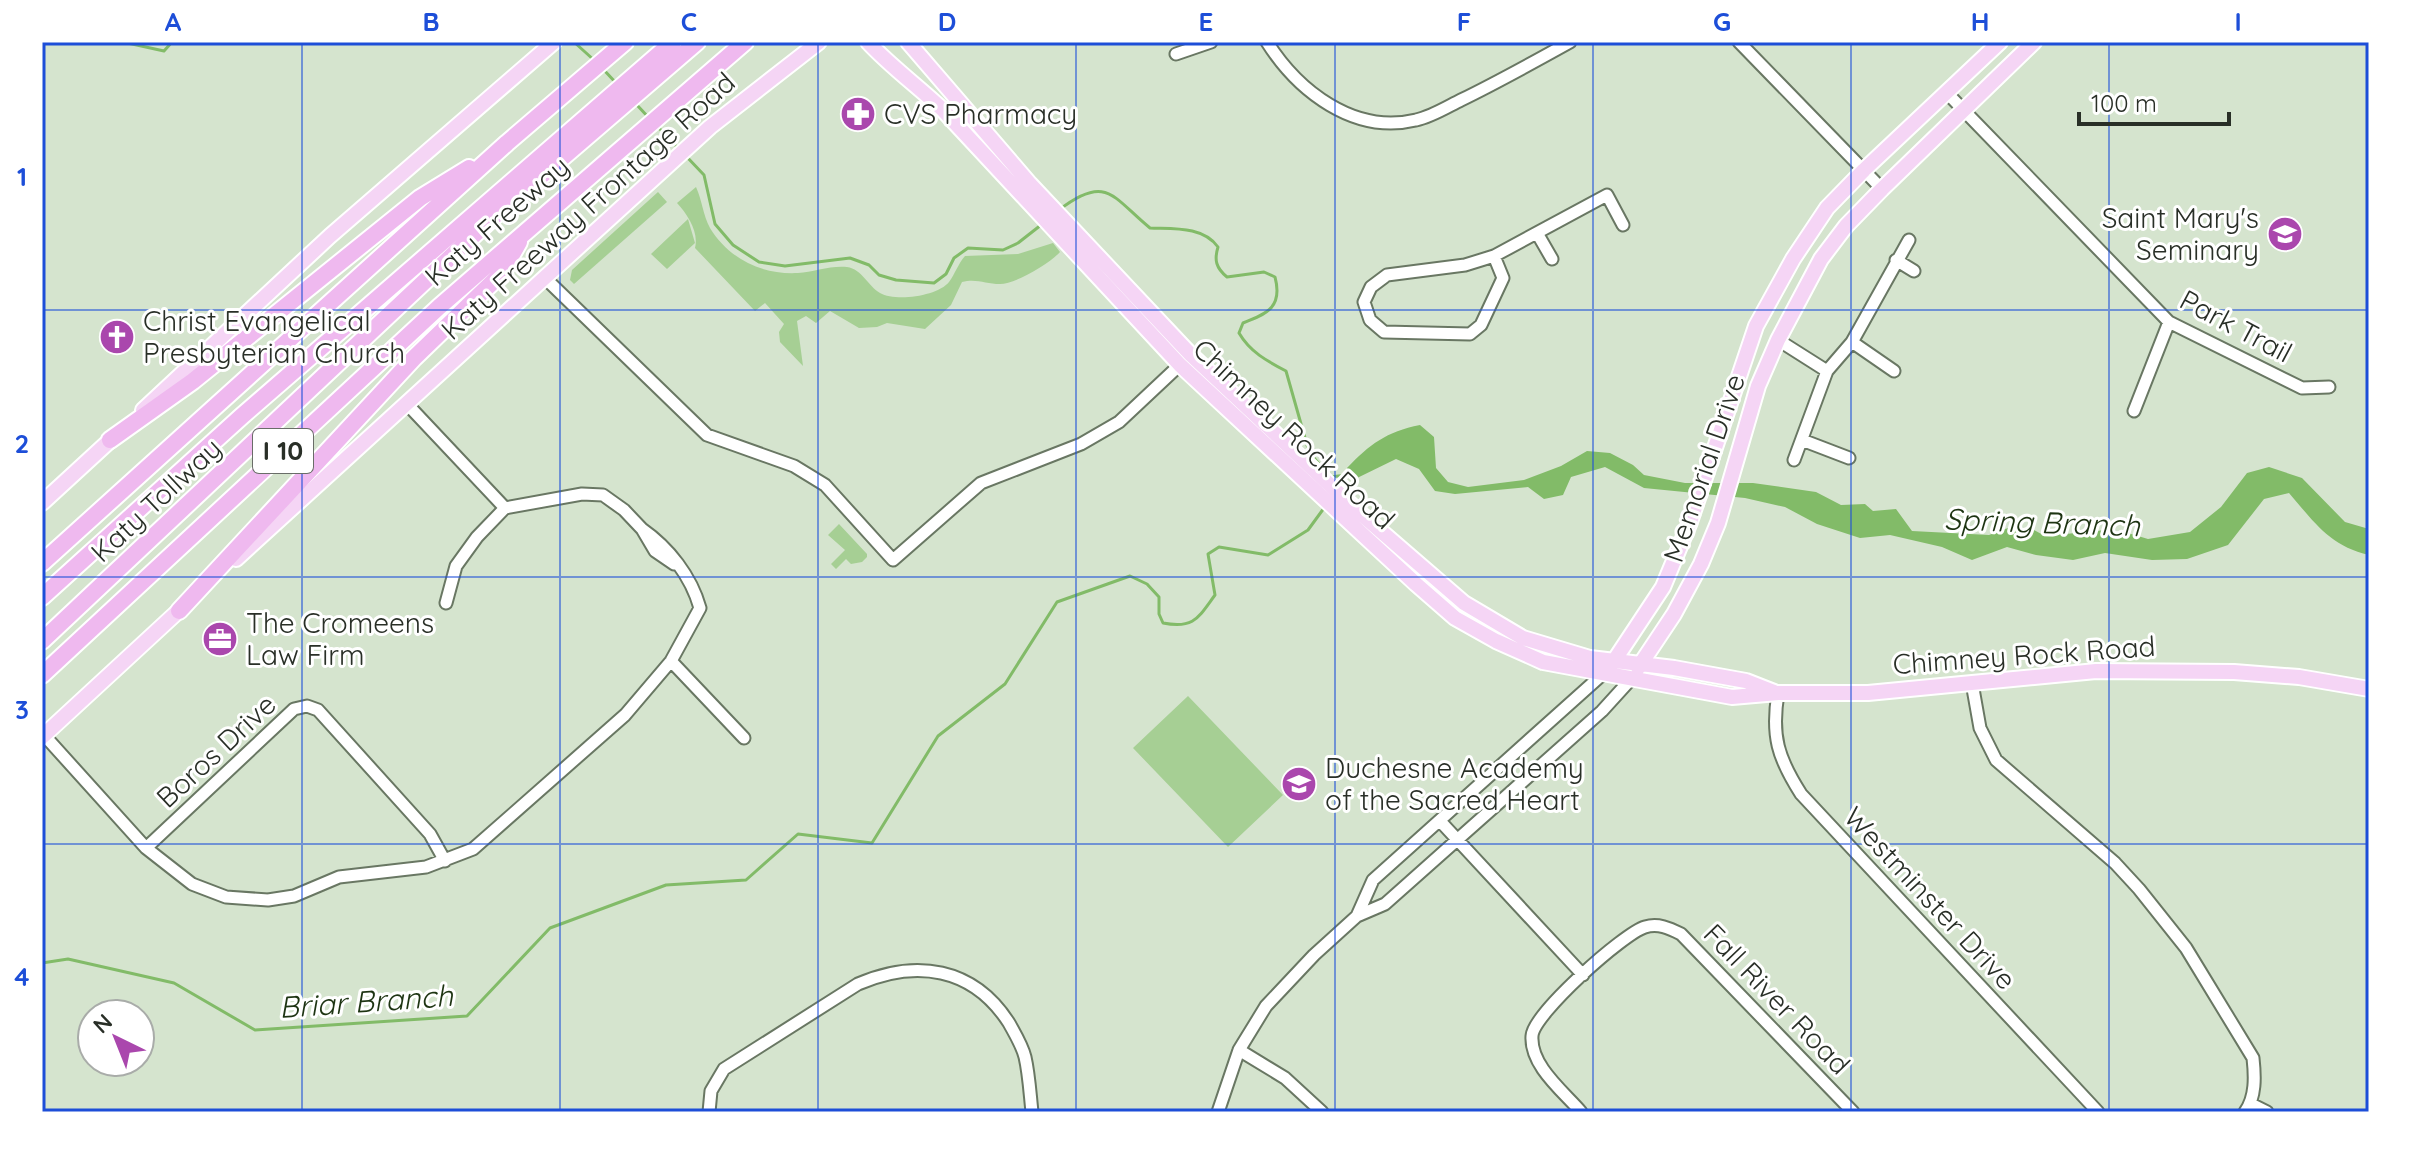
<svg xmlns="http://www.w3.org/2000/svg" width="2411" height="1154" font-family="Quicksand,sans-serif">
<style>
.green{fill:#a6cf94}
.water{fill:#82bb68}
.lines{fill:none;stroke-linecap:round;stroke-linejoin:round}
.stream{stroke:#82bb68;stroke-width:3}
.minor-casing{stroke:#697763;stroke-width:15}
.major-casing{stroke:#fff;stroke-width:18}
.highway-casing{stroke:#fff;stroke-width:20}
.minor{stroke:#fff;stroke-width:11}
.major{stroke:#f5d5f5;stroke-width:14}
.highway{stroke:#efb9ef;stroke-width:16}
.grid{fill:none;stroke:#1d4ed8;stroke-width:2;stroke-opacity:0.55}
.labels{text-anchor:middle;stroke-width:6;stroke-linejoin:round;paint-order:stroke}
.shield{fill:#fff;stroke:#696d68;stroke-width:2}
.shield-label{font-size:26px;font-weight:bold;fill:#292f27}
.poi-label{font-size:28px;fill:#292f27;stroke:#fff;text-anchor:start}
.street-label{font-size:28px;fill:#292f27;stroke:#fff}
.water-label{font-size:30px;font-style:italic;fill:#1d3412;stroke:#fff}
.neatline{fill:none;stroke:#1d4ed8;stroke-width:3}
.grid-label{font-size:26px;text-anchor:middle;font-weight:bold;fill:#1d4ed8}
</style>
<rect width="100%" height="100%" fill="#d5e4ce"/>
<path class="green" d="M696 187C702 200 703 215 710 228 729 259 762 275 798 273 813 272 832 265 847 267 862 269 868 286 880 293 896 302 938 296 949 282 955 274 958 264 965 256L1018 254 1053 243 1060 252C1050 263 1016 284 1000 284 986 284 976 278 962 282L951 305 925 329 887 323 877 327 859 328 830 311 816 323 806 316 797 321 803 366 780 342 779 332 784 324 765 303 755 311 695 248C699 232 688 215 677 203Z
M658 192 667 202 574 284 570 280 572 270Z
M688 219 695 243 667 269 651 254Z
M839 524 867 554V557L862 562 851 564 846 559 836 569 831 564 845 550 828 535Z
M1188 696 1283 795 1228 847 1133 748Z"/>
<path class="water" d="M1420 425 1434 437 1436 468 1448 482 1468 487 1524 480 1561 466 1587 451 1610 453 1633 465 1644 475 1685 483H1753L1816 492 1841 505 1865 504 1873 511 1896 509 1912 531 1989 535 2008 528 2034 530 2045 536 2106 530 2115 537 2128 533 2148 539 2190 532 2221 507 2247 473 2269 467 2302 478 2345 522 2369 529V555C2330 546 2314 522 2289 493L2264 499 2228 545 2187 559 2152 560 2105 553 2073 560 2036 555 2007 547 1972 560 1942 547 1890 535 1860 538 1817 524 1785 507 1745 498 1644 488 1605 467 1571 477 1563 495 1544 499 1528 487 1455 494 1435 491 1419 469 1396 459 1353 480 1347 468C1370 444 1386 432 1420 425Z"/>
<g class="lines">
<path class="stream" d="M123 42 164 51 172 42
M574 42 595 61
M603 69 617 84
M636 104 650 119
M658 127 678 148
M686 156 704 175 715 224 733 245 759 262 785 266 850 258 869 265 879 275 896 280 934 283 946 274 954 258 968 248 1003 250 1018 243 1041 225
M1059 210C1107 173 1113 198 1150 228 1173 229 1203 226 1218 247 1214 260 1216 268 1227 277L1264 272 1275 277C1283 307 1267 314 1243 323L1239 333C1250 352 1267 361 1286 371L1309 452 1325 471
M1330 477 1347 475 1352 472
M42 963 68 959 174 983 255 1030 467 1016 550 928 666 885 746 880 798 834 872 843 938 736 1005 684 1057 602 1130 576 1147 584 1159 597V614L1163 623C1194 629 1198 618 1215 595L1208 554 1219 547 1268 555 1308 530 1324 508"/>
<defs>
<path id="minor" d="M1267 42C1298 91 1354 135 1416 120 1431 117 1447 107 1461 100 1498 82 1534 62 1570 42
M1739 42 1882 189
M1176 54 1211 42
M1947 93 2169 322 2302 388 2329 387
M1537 233 1552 259
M1494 256 1503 278 1481 325 1470 334 1384 332 1370 320 1364 302 1371 287 1387 275 1465 265 1494 256 1607 195 1623 225
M1896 260 1914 271
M546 279 707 435 794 466 825 485 893 560 981 483 1081 444 1119 422 1184 361
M1778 340 1827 371
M1852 342 1894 371
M407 404 505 508
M2134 411 2169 322
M1802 440 1849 458
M1794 460 1827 371 1852 342 1909 240
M505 508 582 494 603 495 624 510 642 529 655 551 674 564
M446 603 456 566 477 537 505 508
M671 661 744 738
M1972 683 1980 728 1996 760 2115 863 2139 889 2186 948 2253 1058C2255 1076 2256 1097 2245 1112
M1778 693C1771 736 1778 758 1801 794L2098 1112
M44 735 146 848 192 884 226 897 268 900 294 896 339 877 426 867 473 849 625 715 671 661 700 608C691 576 669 548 642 529
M1440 821 1583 975
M146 848 294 709 307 706 318 710 430 834 445 861
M1357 916 1373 880 1604 673
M1239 1050 1285 1078 1322 1112
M2251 1104 2267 1112
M709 1112 711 1091 724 1069 858 984C916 959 973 967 1009 1023 1015 1034 1022 1045 1025 1057 1029 1074 1030 1094 1032 1112
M1218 1112 1239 1050 1266 1006 1314 955 1357 916 1385 904 1602 711 1632 678
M1581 1112C1564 1092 1530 1066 1532 1036 1533 1014 1624 933 1645 927 1658 923 1669 928 1681 934L1853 1112"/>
<path id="major" d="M868 42C891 67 919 87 943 110L1180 365 1416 584 1455 618 1496 641 1543 662 1732 697 1778 693H1868L2096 671 2234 672 2299 677 2369 689
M908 42 1030 184 1191 355 1361 514 1464 603 1523 638 1590 658 1674 668 1746 681 1774 692
M143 410 330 236 554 42
M42 503 116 435
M236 559 710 127 819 42
M1610 667 1663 587 1690 522 1756 326 1793 259 1827 208 1864 170 2000 42
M1638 668 1674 614 1701 564 1718 523 1758 386 1778 340 1821 259 1846 226 1882 189 2034 42
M42 737 185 605"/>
<path id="highway" d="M110 440 193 381 420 198 469 168
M42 563 507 143 625 42
M42 597 242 416 673 42
M179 611 414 358 501 274 519 242
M42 641 491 219 697 42
M42 675 439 307 745 42"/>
</defs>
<use href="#minor" class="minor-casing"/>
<use href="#major" class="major-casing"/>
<use href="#highway" class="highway-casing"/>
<use href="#minor" class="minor"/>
<use href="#major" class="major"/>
<use href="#highway" class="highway"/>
</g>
<path class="grid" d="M302 42V1112M560 42V1112M818 42V1112M1076 42V1112M1335 42V1112M1593 42V1112M1851 42V1112M2109 42V1112M42 310H2369M42 577H2369M42 844H2369"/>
<defs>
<symbol id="pharmacy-disc" viewBox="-11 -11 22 22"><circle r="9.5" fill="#aa47ad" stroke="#fff"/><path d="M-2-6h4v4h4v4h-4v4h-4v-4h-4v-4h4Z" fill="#fff"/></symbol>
<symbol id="school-disc" viewBox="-11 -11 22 22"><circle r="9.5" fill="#aa47ad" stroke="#fff"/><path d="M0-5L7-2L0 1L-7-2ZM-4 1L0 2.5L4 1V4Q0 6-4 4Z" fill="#fff"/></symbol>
<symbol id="church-disc" viewBox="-11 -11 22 22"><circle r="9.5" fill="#aa47ad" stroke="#fff"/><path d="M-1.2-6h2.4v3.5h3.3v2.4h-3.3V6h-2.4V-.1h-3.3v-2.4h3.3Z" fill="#fff"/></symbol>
<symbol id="office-disc" viewBox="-11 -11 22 22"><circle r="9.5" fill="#aa47ad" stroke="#fff"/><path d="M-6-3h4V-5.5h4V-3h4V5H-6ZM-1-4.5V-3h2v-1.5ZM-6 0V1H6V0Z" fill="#fff"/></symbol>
</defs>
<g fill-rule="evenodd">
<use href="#pharmacy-disc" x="838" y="94" width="40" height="40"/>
<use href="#school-disc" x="2265" y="214" width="40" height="40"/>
<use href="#church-disc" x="97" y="317" width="40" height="40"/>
<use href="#office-disc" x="200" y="619" width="40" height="40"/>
<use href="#school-disc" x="1279" y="764" width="40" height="40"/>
</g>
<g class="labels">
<rect class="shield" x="253" y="429" width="60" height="44" rx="6"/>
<g class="shield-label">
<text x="283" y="460">I 10</text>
</g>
<g class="poi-label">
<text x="884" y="124">CVS Pharmacy</text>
<text x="2259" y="228" text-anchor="end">Saint Mary's<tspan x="2259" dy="32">Seminary</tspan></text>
<text x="143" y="331">Christ Evangelical<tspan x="143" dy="32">Presbyterian Church</tspan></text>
<text x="246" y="633">The Cromeens<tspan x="246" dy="32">Law Firm</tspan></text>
<text x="1325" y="778">Duchesne Academy<tspan x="1325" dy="32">of the Sacred Heart</tspan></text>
</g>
<g class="street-label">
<text transform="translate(588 206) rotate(-42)" y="10">Katy Freeway Frontage Road</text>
<text transform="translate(497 221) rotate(-41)" y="10">Katy Freeway</text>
<text transform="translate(2236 326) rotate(28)" y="10">Park Trail</text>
<text transform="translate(1294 434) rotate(43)" y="10">Chimney Rock Road</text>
<text transform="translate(1704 468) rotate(-71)" y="10">Memorial Drive</text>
<text transform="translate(156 500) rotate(-43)" y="10">Katy Tollway</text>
<text transform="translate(2024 655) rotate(-4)" y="10">Chimney Rock Road</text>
<text transform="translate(216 751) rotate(-43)" y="10">Boros Drive</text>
<text transform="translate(1930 898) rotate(47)" y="10">Westminster Drive</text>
<text transform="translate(1777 999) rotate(46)" y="10">Fall River Road</text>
</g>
<g class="water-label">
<text transform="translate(2042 523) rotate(2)" y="10">Spring Branch</text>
<text transform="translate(366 1002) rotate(-4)" y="10">Briar Branch</text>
</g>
</g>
<rect width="2411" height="1154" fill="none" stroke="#ffffff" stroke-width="88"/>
<g transform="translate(116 1038) rotate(317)"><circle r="38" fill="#ffffff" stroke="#a9aca9" stroke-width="2"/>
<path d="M0-6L14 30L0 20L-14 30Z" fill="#aa47ad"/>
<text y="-12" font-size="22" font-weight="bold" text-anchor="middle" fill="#292f27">N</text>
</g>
<path d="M2079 112v12h150v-12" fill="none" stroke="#292f27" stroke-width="4"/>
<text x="2091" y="112" font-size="24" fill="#292f27" stroke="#ffffff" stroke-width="6" paint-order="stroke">100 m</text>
<rect x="44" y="44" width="2323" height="1066" class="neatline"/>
<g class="grid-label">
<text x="173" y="31">A</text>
<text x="431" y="31">B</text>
<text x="689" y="31">C</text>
<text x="947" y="31">D</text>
<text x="1206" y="31">E</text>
<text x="1464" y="31">F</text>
<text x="1722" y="31">G</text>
<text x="1980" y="31">H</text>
<text x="2238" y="31">I</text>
<text x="22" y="186">1</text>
<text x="22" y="453">2</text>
<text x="22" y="719">3</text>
<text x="22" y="986">4</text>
</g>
</svg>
